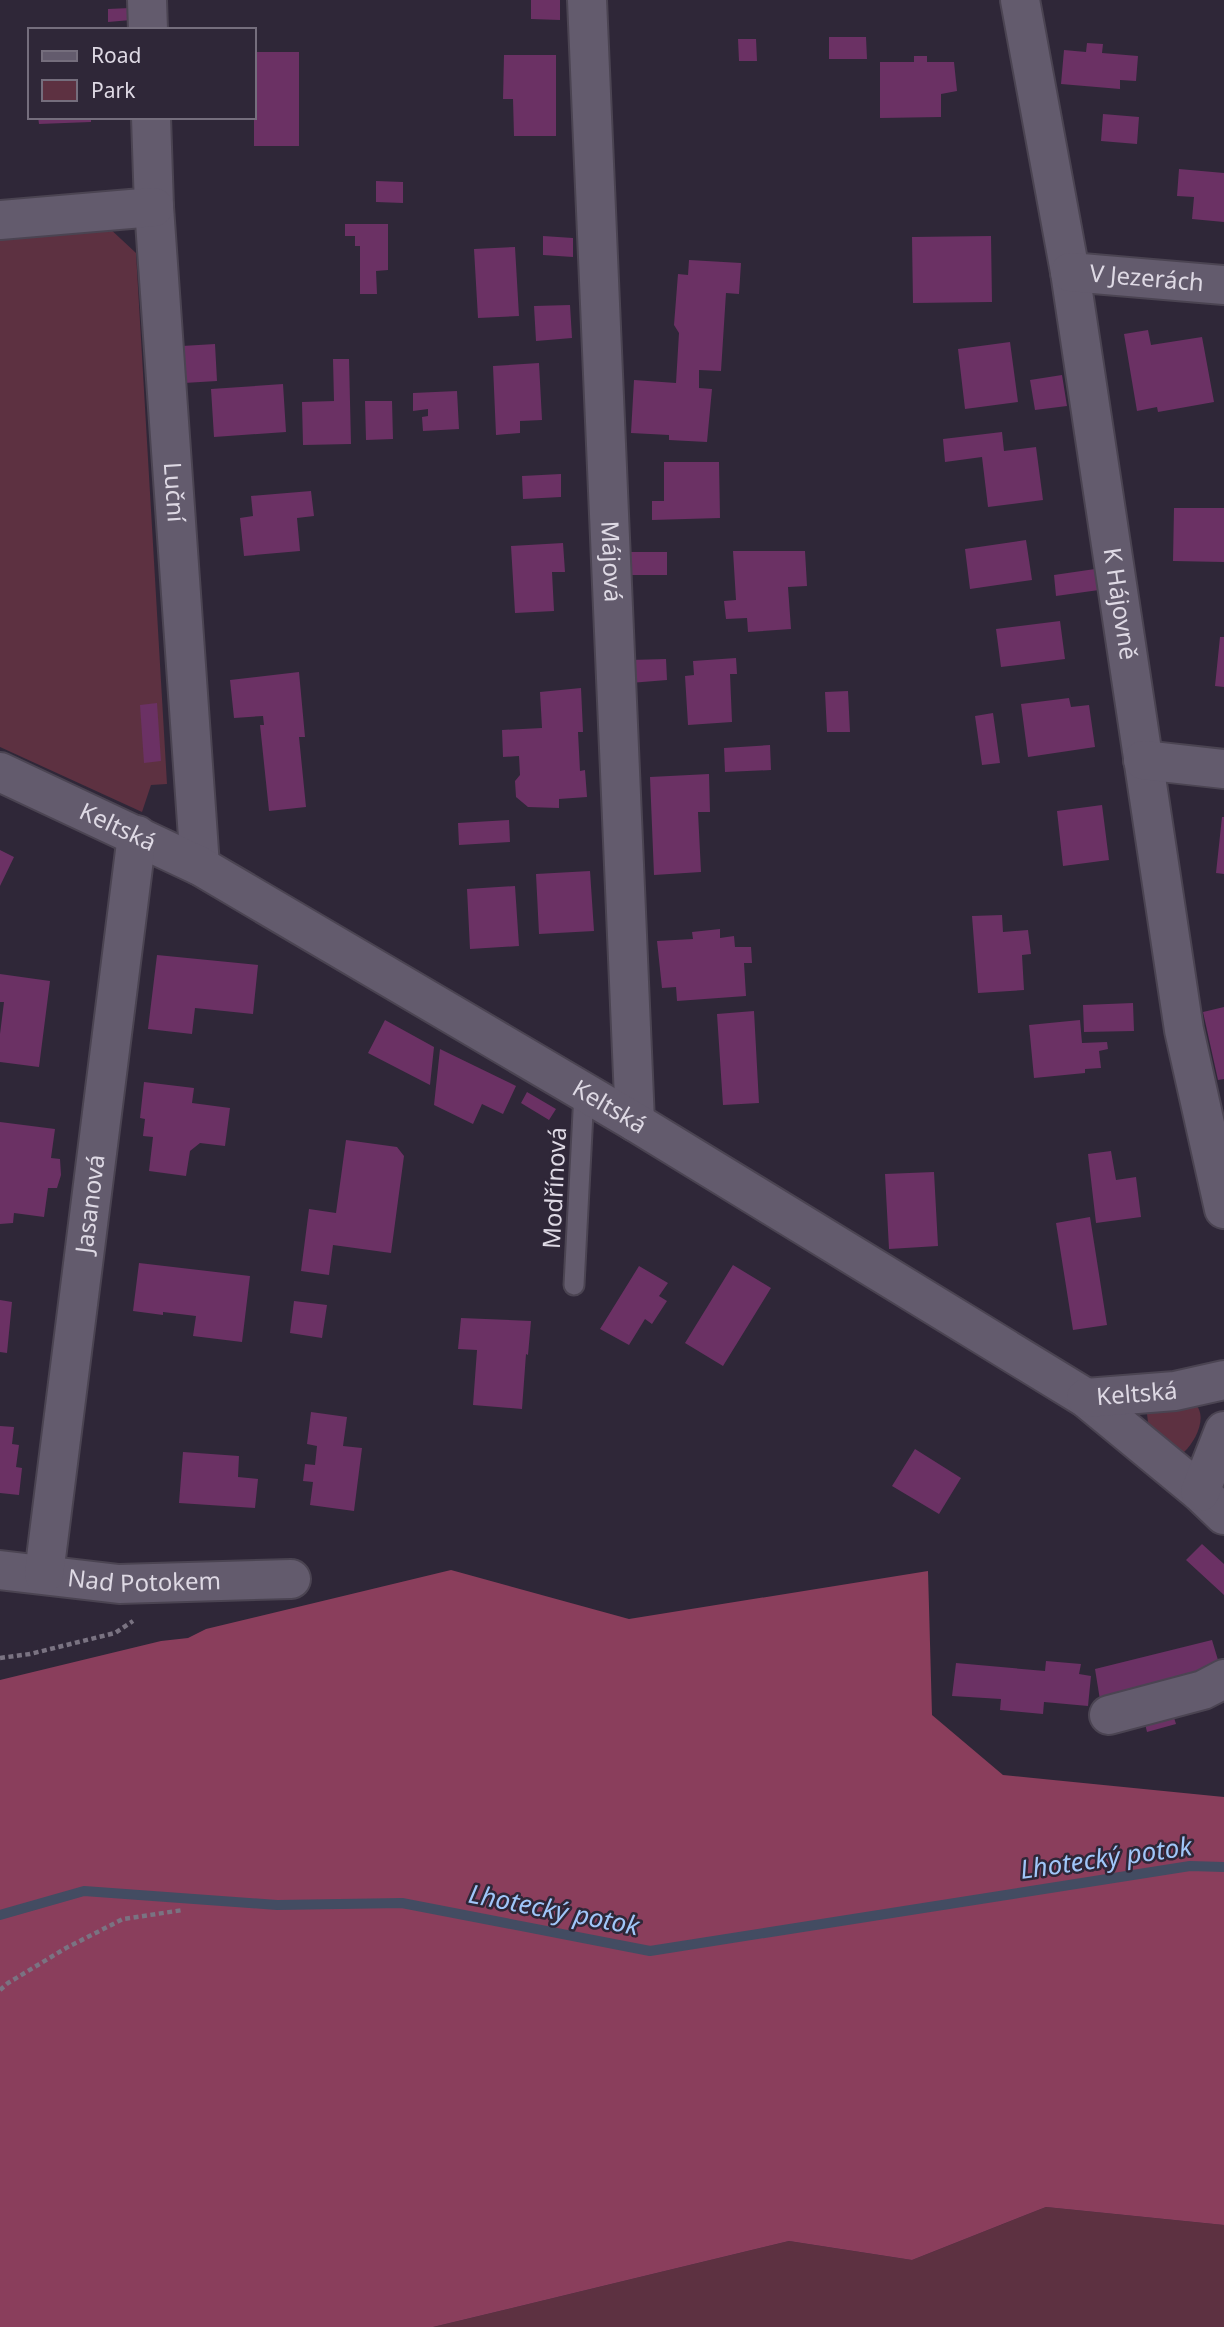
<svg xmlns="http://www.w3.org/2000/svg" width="1224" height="2327" font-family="'Noto Sans',sans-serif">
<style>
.green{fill:#5d3141}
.forest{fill:#8a3e5c}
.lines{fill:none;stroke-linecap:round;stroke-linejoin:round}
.stream{stroke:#434c62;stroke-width:10}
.building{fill:#6b3164}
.service-casing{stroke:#4b4452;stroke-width:23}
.minor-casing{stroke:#4b4452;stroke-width:42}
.path{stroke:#7a7382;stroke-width:4.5;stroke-dasharray:5 3.5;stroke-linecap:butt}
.service{stroke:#635b6d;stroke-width:19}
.minor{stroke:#635b6d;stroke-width:38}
.labels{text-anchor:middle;stroke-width:5;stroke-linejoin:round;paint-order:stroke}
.street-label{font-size:24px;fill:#ded9e4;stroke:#2f2738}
.water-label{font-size:26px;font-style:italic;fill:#a0c6f9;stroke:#2f2738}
</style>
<rect width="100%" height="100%" fill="#2f2738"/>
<path class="green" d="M107 226 136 253 167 784 151 785 142 812 0 747V236Z
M1195 1404C1208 1416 1196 1441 1184 1452L1177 1450 1148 1422 1147 1414 1153 1408Z
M1046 2207 1224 2225V2327H433L789 2241 912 2260Z"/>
<path class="forest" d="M451 1570 629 1619 928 1571 932 1715 1003 1775 1224 1797V2225L1046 2207 912 2260 789 2241 433 2327H0V1680L161 1641 188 1638 206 1629Z"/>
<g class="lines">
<path class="stream" d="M0 1915 84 1891 277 1905 402 1903 650 1951 1190 1866 1224 1867"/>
</g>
<path class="building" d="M531 0H560V20L531 19Z
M130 8 131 20 108 22V9Z
M829 37H866L867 59H829Z
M738 39H756L757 61H739Z
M1087 43 1103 44 1102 53 1138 56 1136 81 1120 80V89L1061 84 1064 50 1086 52Z
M254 52H299V146H254Z
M504 55H556V136H514L513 99H503Z
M914 56H927V62H954L957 91 941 94V117L880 118V62H914Z
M1103 114 1139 117 1137 144 1101 141Z
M38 117H91V122L39 124Z
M1179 169 1224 173V222L1192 219 1194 197 1177 196Z
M376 181 403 182V203L376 202Z
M345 224H388V270L376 271 377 294H360V246H355V236H345Z
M543 236 573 238V257L543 255Z
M991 236 992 302 913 303 912 237Z
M515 247 519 316 478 318 474 249Z
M689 260 741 263 739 294 726 293 721 371 699 370V388L712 389 707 442 669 440V435L631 433 634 380 676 383 679 333 674 325 678 274 688 275Z
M570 305 572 338 536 341 534 306Z
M1148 330 1151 345 1202 337 1214 402 1158 412 1157 407 1137 411 1124 334Z
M1010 342 1018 402 965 409 958 349Z
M215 344 217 381 184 383 182 346Z
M333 359H349L351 444 303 445 302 402 334 401Z
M539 363 542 420 520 421V433L496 435 493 366Z
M1062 375 1067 406 1035 410 1030 380Z
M283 384 286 432 214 437 211 389Z
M457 391 459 429 423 431 422 417 428 416V409L413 411V393Z
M365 401H392L393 439 366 440Z
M1002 432 1004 451 1036 447 1043 500 988 507 982 457 945 462 943 439Z
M664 462H719L720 518 652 520V501H664Z
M561 474V497L523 499 522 476Z
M311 491 314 516 297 518 300 551 244 556 240 518 253 516 251 496Z
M1174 508H1224V562L1173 561Z
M1026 540 1032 580 970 589 965 549Z
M563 543 565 572H552L554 611 515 613 511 546Z
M733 551H805L807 586 788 587 791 629 748 632 747 618 726 619 724 601 736 600Z
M630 552H667V575H629Z
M1095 569 1099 590 1056 596 1054 575Z
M1060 621 1065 659 1001 667 996 629Z
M1220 637H1224V687L1215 686Z
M736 658 737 674H730L732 722 688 725 685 676 694 675 693 661Z
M666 659 667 680 630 683 629 660Z
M299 672 305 737H299L306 807 269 811 260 725H264L263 716 234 718 230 680Z
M581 688 583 732H578L580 771 585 770 587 797 559 799V808L528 807 516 797 515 781 520 775 519 756 503 757 502 730 542 728 540 692Z
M848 691 850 732H827L825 692Z
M1069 698 1071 707 1089 705 1095 747 1028 757 1021 704Z
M157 703 161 761 144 763 140 705Z
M993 713 1000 763 982 765 975 716Z
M770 745 771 770 725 772 724 748Z
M709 774 710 812H698L701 872 654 875 650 777Z
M1102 805 1109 860 1063 866 1057 811Z
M1222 817H1224V874L1216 873Z
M509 820 510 842 459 845 458 823Z
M0 850 14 857 0 886Z
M590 871 594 931 539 934 536 874Z
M515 886 519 946 470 949 467 889Z
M1002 915 1003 932 1028 930 1031 954 1022 955 1024 990 978 993 972 916Z
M720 929V938L734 936 735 947H751L752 963H744L746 996 677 1001 676 987 662 988 657 941 693 939 692 932Z
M157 955 258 965 253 1014 195 1008 192 1034 148 1029Z
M0 974 50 981 39 1067 0 1062V1034L4 1002H0Z
M1133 1003 1134 1031 1084 1032 1083 1005Z
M1224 1007V1079L1218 1080 1203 1012Z
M754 1011 759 1103 723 1105 717 1014Z
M385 1020 434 1047 430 1085 368 1053Z
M1080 1020 1082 1043 1107 1042 1108 1049 1099 1051 1101 1068 1085 1069V1073L1034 1078 1029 1025Z
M440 1049 516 1086 503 1114 482 1104 473 1124 434 1105Z
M144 1082 194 1088 192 1103 230 1108 225 1146 200 1143 190 1151 186 1176 149 1171 153 1137 143 1136 145 1119 140 1118Z
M527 1092 556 1109 549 1120 521 1103Z
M0 1122 55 1129 51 1158 60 1159 61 1175 57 1188H48L44 1217 14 1213 13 1223 0 1224Z
M346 1140 397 1147 404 1156 391 1253 333 1245 329 1275 301 1271 309 1209 336 1213Z
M1111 1151 1116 1180 1136 1177 1141 1217 1096 1223 1088 1154Z
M934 1172 938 1246 889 1249 885 1174Z
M1090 1217 1107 1325 1073 1330 1056 1223Z
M139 1263 250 1276 242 1342 193 1336 196 1316 163 1312V1315L133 1311Z
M733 1265 771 1288 723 1366 685 1343Z
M639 1266 668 1283 659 1296 667 1301 652 1324 645 1319 629 1345 600 1329Z
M0 1300 12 1302 7 1353 0 1352Z
M294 1301 327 1305 322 1338 290 1333Z
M461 1318 531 1321 528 1355 526 1354 522 1409 473 1405 477 1350 458 1349Z
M311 1412 347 1417 343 1446 362 1448 354 1511 310 1505 313 1482 303 1481 305 1464 315 1465 317 1446 307 1444Z
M0 1426 14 1427 12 1444 19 1445 16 1467 22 1468 19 1495 0 1493Z
M915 1449 961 1478 939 1514 892 1486Z
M183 1452 239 1456 238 1477 258 1479 255 1508 179 1503Z
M1202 1544 1224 1564V1595L1186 1560Z
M1212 1640 1221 1670 1100 1700 1095 1669Z
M1046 1661 1081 1664 1079 1674 1091 1676 1088 1706 1044 1702 1043 1714 1000 1710 1001 1699 952 1696 956 1663 1045 1671Z
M1171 1708 1176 1724 1147 1732 1143 1715Z"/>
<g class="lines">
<defs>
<path id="service" d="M574 1285 584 1093"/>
<g id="minor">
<path d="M147 0 148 30"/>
<path id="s1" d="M587 0 635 1122"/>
<path id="s2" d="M1020 0 1070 272 1184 1030 1224 1209"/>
<path id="s3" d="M151 117 154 207 200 866"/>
<path d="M0 220 154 207"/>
<path id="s4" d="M1070 272 1224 285"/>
<path d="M1143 760 1224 769"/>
<path id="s5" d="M0 772 200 866 635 1122 1086 1398 1200 1492 1224 1515"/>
<path id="s6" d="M1086 1398 1175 1391 1224 1380"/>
<path d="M1200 1492 1224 1431"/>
<path id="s7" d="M0 1570 119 1584 291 1579"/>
<path id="s8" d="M44 1574 137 835"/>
<path d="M1109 1715 1203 1690 1224 1679"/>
</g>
</defs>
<use href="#service" class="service-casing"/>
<use href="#minor" class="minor-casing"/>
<path class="path" d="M0 1658 30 1654 115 1633 133 1621
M0 1990 8 1983 66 1948 123 1919 183 1910"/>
<use href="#service" class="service"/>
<use href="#minor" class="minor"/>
</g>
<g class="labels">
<g class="street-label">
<text dy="8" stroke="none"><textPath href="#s4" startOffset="77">V Jezerách</textPath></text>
<text dy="8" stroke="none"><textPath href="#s3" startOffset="376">Luční</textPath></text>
<text dy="8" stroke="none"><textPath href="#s1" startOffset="562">Májová</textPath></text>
<text dy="8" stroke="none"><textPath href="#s2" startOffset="612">K Hájovně</textPath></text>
<text dy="8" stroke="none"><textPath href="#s5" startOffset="130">Keltská</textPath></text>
<text dy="8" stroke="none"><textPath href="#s5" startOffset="696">Keltská</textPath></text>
<text transform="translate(555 1188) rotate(-87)" y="8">Modřínová</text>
<text dy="8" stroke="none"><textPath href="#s8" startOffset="373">Jasanová</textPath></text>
<text dy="8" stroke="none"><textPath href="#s6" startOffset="51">Keltská</textPath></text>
<text dy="8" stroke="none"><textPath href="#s7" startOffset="145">Nad Potokem</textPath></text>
</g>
<g class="water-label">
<text transform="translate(1106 1858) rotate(-8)" y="9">Lhotecký potok</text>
<text transform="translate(554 1910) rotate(11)" y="9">Lhotecký potok</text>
</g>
</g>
<rect x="28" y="28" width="228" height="91" fill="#2f2738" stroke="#756e7d" stroke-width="2"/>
<rect x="42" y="51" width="35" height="10" fill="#635b6d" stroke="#756e7d" stroke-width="2"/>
<text x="91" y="63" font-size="21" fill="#ded9e4">Road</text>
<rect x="42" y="80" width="35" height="21" fill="#5d3141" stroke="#756e7d" stroke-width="2"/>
<text x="91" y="98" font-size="21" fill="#ded9e4">Park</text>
</svg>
